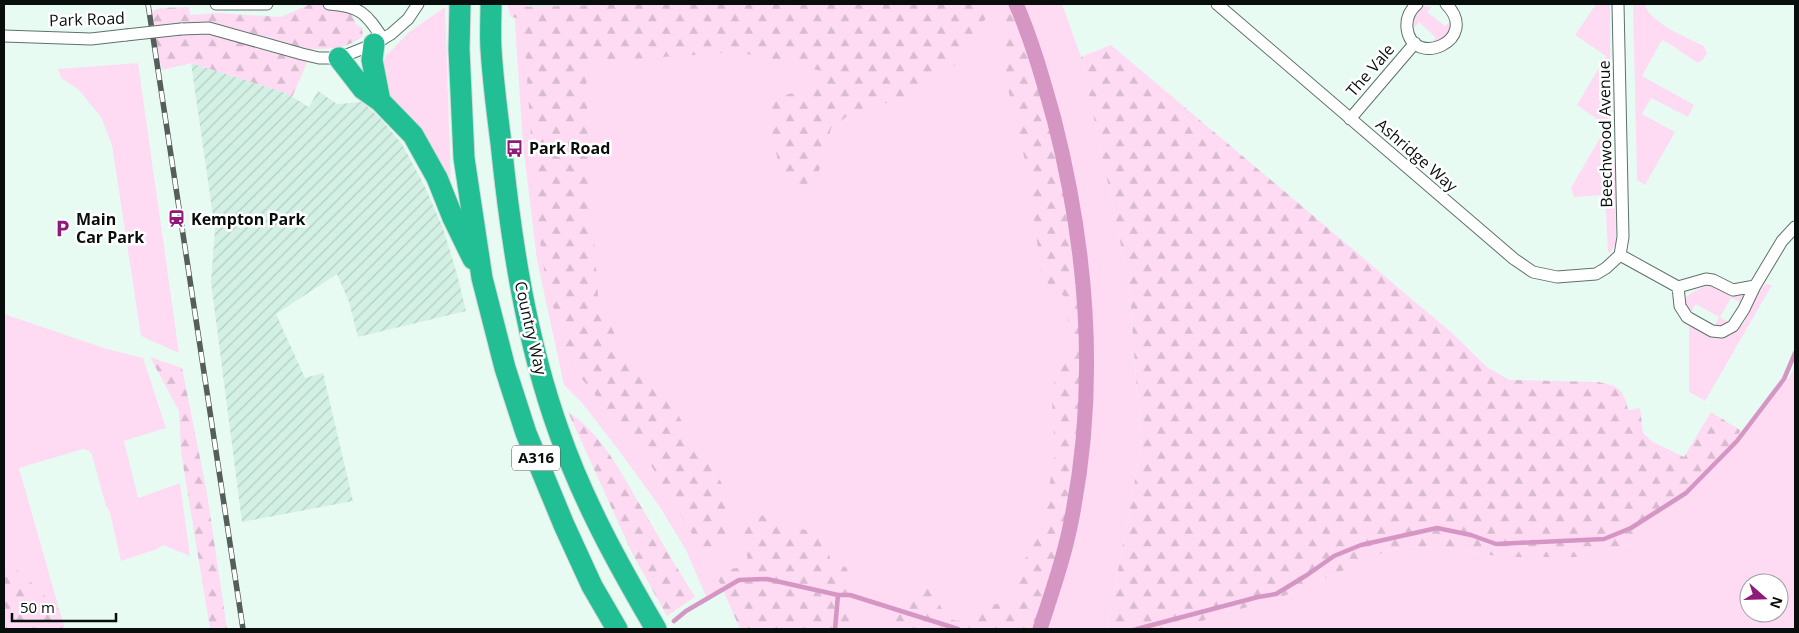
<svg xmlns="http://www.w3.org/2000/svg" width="1799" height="633" font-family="'Open Sans',sans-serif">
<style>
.built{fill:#d3f0e5}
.industrial{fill:url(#industrial-furrows)}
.grass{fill:#fedbf3;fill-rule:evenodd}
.forest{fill:url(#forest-firs)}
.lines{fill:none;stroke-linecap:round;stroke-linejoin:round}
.stream{stroke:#d596c4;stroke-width:4.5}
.canal{stroke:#d596c4;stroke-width:15}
.street-casing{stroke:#5f726a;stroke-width:13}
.highway-casing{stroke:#d7d8d8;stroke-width:23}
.street{stroke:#fff;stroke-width:11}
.highway{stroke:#22bf95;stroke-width:21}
.rail-casing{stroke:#545e5a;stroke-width:5.5}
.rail{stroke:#fff;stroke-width:4;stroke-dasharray:11;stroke-linecap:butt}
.street-bridge-casing{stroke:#5f726a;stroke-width:13;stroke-linecap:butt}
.street-bridge{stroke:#fff;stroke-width:11}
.labels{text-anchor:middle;stroke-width:5;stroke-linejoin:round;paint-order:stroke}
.shield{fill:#fff;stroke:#525655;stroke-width:1}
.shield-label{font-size:15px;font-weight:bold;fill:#080e0c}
.street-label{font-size:16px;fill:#080e0c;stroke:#fff}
.poi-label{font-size:16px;font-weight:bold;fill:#080e0c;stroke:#fff;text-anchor:start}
</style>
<defs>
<pattern id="industrial-furrows" width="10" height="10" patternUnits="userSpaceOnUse" patternTransform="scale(1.25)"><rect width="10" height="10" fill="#d3f0e5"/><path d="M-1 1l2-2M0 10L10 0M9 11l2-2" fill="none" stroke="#b4cdc3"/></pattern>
<pattern id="forest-firs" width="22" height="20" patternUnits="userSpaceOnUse" patternTransform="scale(1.25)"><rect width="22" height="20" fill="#fedbf3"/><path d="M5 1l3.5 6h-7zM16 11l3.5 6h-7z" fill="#d8bbcf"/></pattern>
</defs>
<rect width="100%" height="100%" fill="#e7fbf3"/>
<path class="built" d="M514 4H639L526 7Z"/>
<path class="industrial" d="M191 63 286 93 309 107 318 91 337 104 362 102 380 118 402 144 424 185 443 228 457 274 466 311 358 337 349 302 337 274 276 314 305 378 323 373 353 501 242 522 211 282 215 230Z"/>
<path class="grass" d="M639 4H1062L1081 57 1129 283 1141 448 1107 629H754L739 580 707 599 686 550 660 507 620 452 583 404 564 385 537 260 523 144 514 7Z
M1596 4H1610L1611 162 1615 163 1616 243 1610 253 1608 252 1605 195 1574 197 1571 188 1607 126 1577 105 1606 56 1575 35Z
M1633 4H1645C1648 22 1688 38 1704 46L1707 53 1703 60 1698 63C1686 56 1675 46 1662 40L1642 76 1694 105 1688 117 1651 98 1642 114 1675 132 1645 185 1637 180Z
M1423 6 1431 7 1427 12 1445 26 1449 23 1451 32 1437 43 1432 42 1436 38 1419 22 1414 28C1411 18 1416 11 1423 6Z
M445 7 451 188 386 94 380 70 385 57 408 33Z
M138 63 179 353 141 336 112 145 101 117 78 89 61 78 58 69Z
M1765 284 1772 285 1705 401 1689 392V322L1716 338 1732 333 1744 323 1752 303Z
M1706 286C1719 286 1731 294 1744 294L1740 302 1731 298 1720 317 1730 323 1724 326 1714 327 1719 317 1696 304 1689 314C1677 297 1692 292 1706 286Z
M4 314 107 349 143 358 166 428 124 441 138 498 180 483 190 556 163 545 157 549 121 561 110 512 106 506 92 455 89 451 83 449 19 468 59 609 11 567 4 566Z
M1795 367V629H1171L1290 594 1391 549 1435 546 1503 557H1582L1629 544 1652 526 1698 485 1790 376ZM1749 583H1779V613H1749Z"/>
<path class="forest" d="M311 4 348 5 356 24 362 28 363 36C349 48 331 49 313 49L292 97 286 93 191 63 162 70 149 12 160 8 189 7 190 15 217 13 281 17Z
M507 4H524L526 7 639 4H990L987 16 961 60 920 94 853 112 831 128 817 178 800 188 783 187 767 106 777 97 813 88 826 81 822 71 738 52 586 62 589 190 593 224 598 296 618 342 646 381 661 385 685 427 734 502 720 554 707 559 645 455 572 367 561 336 545 276 536 212 523 19 511 17Z
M1014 10 1031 59 1060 162 1076 267 1082 354 1079 506 1051 611 1042 629H889L902 601 925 580 948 619 957 621 983 608 1013 599 1024 562 1044 517 1055 454 1052 401 1056 367 1073 348 1064 296 1042 279 1028 173 1006 80V12Z
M1111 45 1452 333 1488 368 1510 380 1599 382 1614 386 1621 391 1626 401 1628 410 1640 408 1643 433 1653 442 1684 457 1711 412 1740 430 1739 436 1698 485 1652 526 1629 544 1582 557H1503L1435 546 1391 549 1290 594 1178 628 1171 629H1107L1141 448 1129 283 1081 57Z
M150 357 182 368 207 493 227 629H210L181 452 179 411Z
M568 412C602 433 622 475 642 508 659 538 677 568 695 597L667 616 633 555Z
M746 510 826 537 830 559 847 568 853 614 849 629H740L716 574 718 562 730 569 749 566 743 536Z
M4 566 11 567 21 573 59 609 65 629H4Z"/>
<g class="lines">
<path class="stream" d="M674 621 686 611 739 580 767 579 838 595H850L958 629
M835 629 838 595
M1137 629 1258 597 1276 594 1307 575 1334 556 1361 545 1437 528 1471 535 1496 544 1604 539 1631 528 1686 493 1737 441 1784 379 1795 353"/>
<path class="canal" d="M1016 4C1032 40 1043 80 1054 119 1087 248 1098 385 1072 517 1065 555 1052 592 1040 629"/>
<defs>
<path id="street" d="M216 4H267
M329 4C360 6 366 13 383 39
M1217 4 1514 259 1533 272 1557 277 1596 274 1606 268 1620 255 1623 237 1618 4
M1417 4C1410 10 1406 18 1407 28 1412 70 1482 40 1446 4
M181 29 209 28 302 54 319 58H339L374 44 391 34 408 19 418 4
M4 36 91 39 126 35
M1350 119 1415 43
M1620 255 1678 287 1706 279 1713 280 1733 290 1755 286 1782 241 1795 227
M1678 287 1680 306 1687 317 1712 331 1722 332 1733 326 1744 309 1755 286"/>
<path id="highway" d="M460 4 459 49 464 158 482 278 505 368 526 433 564 525 592 586 617 629
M491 4C491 19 490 34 491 49 493 81 497 112 501 143 511 241 526 340 559 432 583 501 619 566 656 629
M374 44 372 60 380 101
M339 58 363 89 380 101 413 135 437 178 453 218 473 259"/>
</defs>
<use href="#street" class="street-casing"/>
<use href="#highway" class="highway-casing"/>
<use href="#street" class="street"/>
<use href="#highway" class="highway"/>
<defs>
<path id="rail" d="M148 4 243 629"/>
</defs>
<use href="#rail" class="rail-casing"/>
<use href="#rail" class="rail"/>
<defs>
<path id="street-bridge" d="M126 35 181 29"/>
</defs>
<use href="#street-bridge" class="street-bridge-casing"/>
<use href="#street-bridge" class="street-bridge"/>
</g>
<defs>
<symbol id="bus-bare" viewBox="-9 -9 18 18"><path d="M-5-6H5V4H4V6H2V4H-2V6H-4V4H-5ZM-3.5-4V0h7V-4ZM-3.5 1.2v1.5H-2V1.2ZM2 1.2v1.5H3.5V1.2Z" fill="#8f1a7a" stroke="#fff" stroke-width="2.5" paint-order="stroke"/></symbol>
<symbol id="station-bare" viewBox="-9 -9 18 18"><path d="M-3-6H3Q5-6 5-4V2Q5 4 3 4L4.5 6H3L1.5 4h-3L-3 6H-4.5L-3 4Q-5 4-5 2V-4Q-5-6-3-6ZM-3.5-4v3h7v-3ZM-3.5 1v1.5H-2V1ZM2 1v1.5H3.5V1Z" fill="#8f1a7a" stroke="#fff" stroke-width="2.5" paint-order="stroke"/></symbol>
<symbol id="parking-bare" viewBox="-9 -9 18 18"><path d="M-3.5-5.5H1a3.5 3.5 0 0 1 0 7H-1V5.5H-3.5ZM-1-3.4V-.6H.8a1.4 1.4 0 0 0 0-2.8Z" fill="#8f1a7a" stroke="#fff" stroke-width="2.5" paint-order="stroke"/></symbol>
</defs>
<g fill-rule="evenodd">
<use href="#bus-bare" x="502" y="136" width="25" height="25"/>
<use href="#station-bare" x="164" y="206" width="25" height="25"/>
<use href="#parking-bare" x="50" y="216" width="25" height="25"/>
</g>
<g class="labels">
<rect class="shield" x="512" y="445.5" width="48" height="25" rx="4"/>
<g class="shield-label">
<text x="536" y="463">A316</text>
</g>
<g class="street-label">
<text transform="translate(87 19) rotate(-2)" y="6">Park Road</text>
<text transform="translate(1370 70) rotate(-49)" y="6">The Vale</text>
<text transform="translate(1605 134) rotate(-91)" y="6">Beechwood Avenue</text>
<text transform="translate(1417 155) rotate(41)" y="6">Ashridge Way</text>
<text transform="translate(531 328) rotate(77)" y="6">Country Way</text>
</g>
<g class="poi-label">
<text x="529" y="154">Park Road</text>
<text x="76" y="225">Main<tspan x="76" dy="18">Car Park</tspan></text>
<text x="191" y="225">Kempton Park</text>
</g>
</g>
<rect width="1799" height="633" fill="none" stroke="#080e0c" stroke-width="10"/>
<g transform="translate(1764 598) rotate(110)"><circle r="24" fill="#ffffff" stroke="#9c9f9e"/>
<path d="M0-4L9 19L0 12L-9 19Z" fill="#8f1a7a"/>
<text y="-8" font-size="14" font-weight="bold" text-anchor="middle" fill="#080e0c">N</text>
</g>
<path d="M12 613v8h104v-8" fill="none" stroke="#080e0c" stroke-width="2.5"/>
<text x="20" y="613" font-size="15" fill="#080e0c" stroke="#ffffff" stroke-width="4" paint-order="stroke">50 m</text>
</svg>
